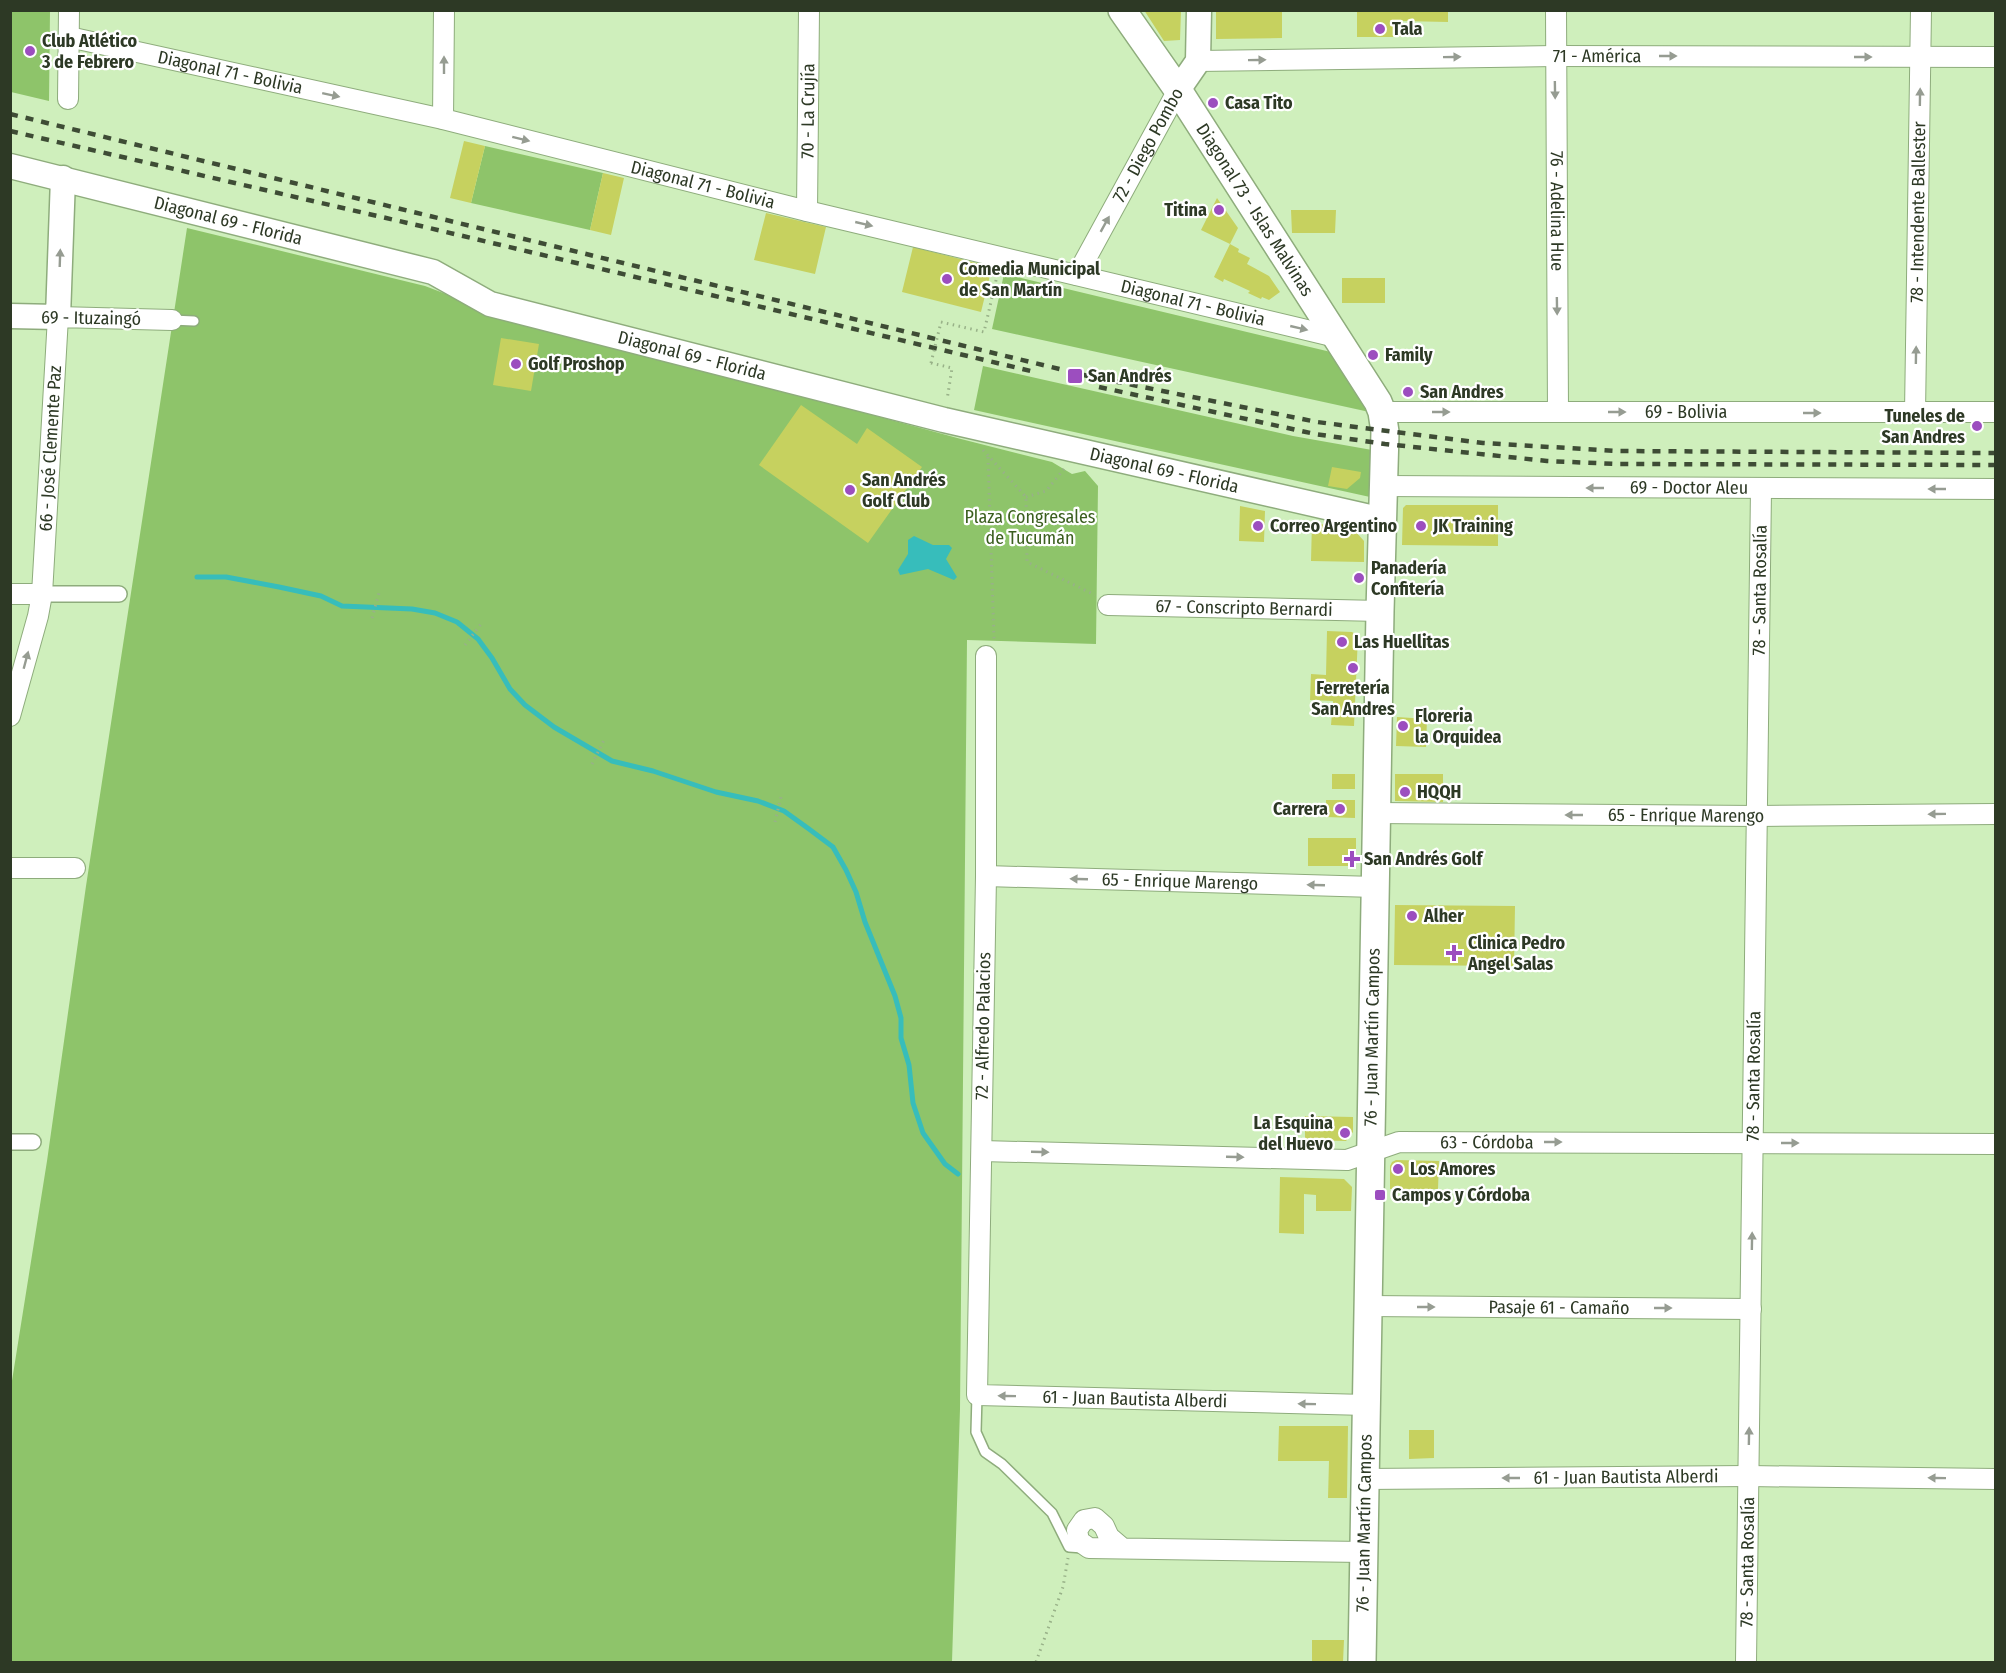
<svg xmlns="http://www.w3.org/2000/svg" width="2006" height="1673" font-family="'Fira Sans Condensed',sans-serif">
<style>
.green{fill:#8ec46a}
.water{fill:#37bdbb}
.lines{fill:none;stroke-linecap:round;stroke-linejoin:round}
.stream{stroke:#37bdbb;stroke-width:5}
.building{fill:#c6d15f}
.service-casing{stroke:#8eac7c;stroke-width:12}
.pedestrian-casing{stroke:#8eac7c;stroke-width:18}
.minor-casing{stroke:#8eac7c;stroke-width:22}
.tertiary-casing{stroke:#8eac7c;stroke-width:27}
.secondary-casing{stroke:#8eac7c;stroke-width:30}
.path{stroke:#98b188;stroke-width:3;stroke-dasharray:1.5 4.5;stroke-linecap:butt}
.service{stroke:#fff;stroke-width:9}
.pedestrian{stroke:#fff;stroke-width:15}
.minor{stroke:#fff;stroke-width:20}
.tertiary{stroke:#fff;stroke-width:24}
.secondary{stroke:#fff;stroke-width:27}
.rail{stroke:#3e4c35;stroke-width:4.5;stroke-dasharray:8 8;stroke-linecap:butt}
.path-bridge{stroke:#98b188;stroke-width:3;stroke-dasharray:1.5 4.5;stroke-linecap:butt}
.oneway{fill:#969c92}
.poi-dot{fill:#9c4ebf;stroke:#fff;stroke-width:2}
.labels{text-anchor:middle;stroke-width:4.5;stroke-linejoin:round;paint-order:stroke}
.poi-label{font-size:18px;font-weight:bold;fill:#2d3925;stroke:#fff;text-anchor:start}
.street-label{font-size:18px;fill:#2d3925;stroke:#fff}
.park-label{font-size:18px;fill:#3b5f1f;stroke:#fff}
</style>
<rect width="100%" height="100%" fill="#cfefbc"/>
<path class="green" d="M11 10 50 11 49 101 11 92Z
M485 146 603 173 590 230 471 203Z
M187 228 425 286 488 310 961 439 1052 462 1072 474 1085 471 1098 486 1096 644 967 640 960 1409 952 1662H11V1387L47 1161 86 886Z
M1004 274 1335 353 1374 413 992 329Z
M983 366 1293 436 1372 450 1370 497 974 410Z"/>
<path class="water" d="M914 536 933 545H949L952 548 946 559 957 577 954 580 928 569 900 575 898 570 908 554V540Z"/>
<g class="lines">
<path class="stream" d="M197 577H226L279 587 321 596 342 606 412 609 435 613 457 622 478 639 492 658 510 689 525 705 554 727 612 761 653 771 716 792 758 801 784 811 809 829 833 847 846 870 856 892 865 922 895 996 901 1018V1038L909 1065 913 1103 923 1133 945 1164 958 1174"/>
</g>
<path class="building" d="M1144 10H1181L1180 40 1164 41Z
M1216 10H1282V38L1216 39Z
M1357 10H1448V22L1402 21V37H1357Z
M464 141 485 146 471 203 450 198Z
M603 173 624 178 611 235 590 230Z
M1217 198 1238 228 1230 244 1239 249 1238 252 1250 258 1247 264 1269 276 1280 292 1269 300 1262 297 1261 299 1248 293 1250 291 1224 279 1223 282 1214 277 1230 244 1201 230Z
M1291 210H1336L1335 233H1292Z
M766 213 826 227 815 274 754 260Z
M913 247 992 267 981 312 902 292Z
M1342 278H1385V303H1342Z
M501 338 539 344 531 391 493 385Z
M801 405 857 444 867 428 922 467 868 543 759 465Z
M1332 467 1361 472 1360 478 1347 489 1328 486Z
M1406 505H1498V546L1402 545 1403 508Z
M1240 506 1265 511 1264 542 1239 541Z
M1312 522 1356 532 1364 541V562L1311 561Z
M1327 631 1352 632 1358 636 1354 726 1331 725 1333 701 1310 700 1311 674 1326 675Z
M1397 717 1427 719 1426 747 1396 746Z
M1332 774H1355V789H1332Z
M1395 774H1443V802L1395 801Z
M1326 800H1355V818L1326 817Z
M1308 838H1356V866H1308Z
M1395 905 1515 906 1514 966 1394 965Z
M1305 1116 1353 1117V1132L1346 1141 1305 1140Z
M1396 1160 1439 1161 1438 1189H1390V1166L1392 1162Z
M1280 1177 1344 1179 1352 1187 1351 1211H1316V1195L1304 1194V1234L1279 1233Z
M1279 1426H1348L1347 1498H1328L1329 1461H1278Z
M1409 1430H1434V1458L1409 1459Z
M1312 1640H1344L1343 1662H1312Z"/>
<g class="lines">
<defs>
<path id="service" d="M172 320 194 321
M977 1395 976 1432 985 1452 1002 1464 1052 1513 1069 1547 1083 1548"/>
<path id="pedestrian" d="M42 594H119
M10 1142H33"/>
<g id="minor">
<path id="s1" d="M1556 10 1558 412"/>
<path id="s2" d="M69 37 443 119 807 211 1336 337"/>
<path id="s3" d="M1198 61 1555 56 1996 57"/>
<path d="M68 99 69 10"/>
<path d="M443 119 444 10"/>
<path id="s4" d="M807 211 809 10"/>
<path id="s5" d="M1077 275 1178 90"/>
<path id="s6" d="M1382 412H1996"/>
<path id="s7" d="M1915 413 1921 10"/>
<path id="s8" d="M1383 486 1996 489"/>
<path d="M10 594H42"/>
<path id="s9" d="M1108 605 1380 611"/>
<path id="s10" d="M986 656V876L977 1395 1366 1405"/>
<path id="s11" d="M10 716 38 616 42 594 58 317 172 320"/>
<path id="s12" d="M1376 813 1757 816 1996 814"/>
<path d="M10 868H75"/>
<path id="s13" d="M986 876 1375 887"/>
<path id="s14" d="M982 1151 1347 1160 1399 1142 1996 1144"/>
<path id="s15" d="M1367 1306 1751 1309"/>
<path id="s16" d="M1364 1479 1749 1476 1996 1479"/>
<path d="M1122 1548 1109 1537 1104 1526 1095 1518 1084 1520 1077 1530 1079 1541 1089 1548 1364 1552"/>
<path id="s17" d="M1746 1662 1761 489"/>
</g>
<g id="tertiary">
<path d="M1178 90 1198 61 1199 10"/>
<path id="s18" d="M10 166 433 272 490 304 944 420 1383 520"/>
<path d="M10 316 58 317 63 178"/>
</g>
<g id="secondary">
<path id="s19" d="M1122 10 1178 90 1378 402 1382 412 1385 432 1380 611 1362 1662"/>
</g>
</defs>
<use href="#service" class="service-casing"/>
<use href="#pedestrian" class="pedestrian-casing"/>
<use href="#minor" class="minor-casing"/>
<use href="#tertiary" class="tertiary-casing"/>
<use href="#secondary" class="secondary-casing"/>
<path class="path" d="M941 322 984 332 997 276
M931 363 952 368 947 400
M983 450 1026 497 1027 562 1095 595
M988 457 994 639
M1026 497 1046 491 1064 469
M372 618 379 593
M465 645 481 624
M592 764 604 740
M775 822 781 797
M1036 1662 1063 1587 1068 1558"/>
<use href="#service" class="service"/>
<use href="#pedestrian" class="pedestrian"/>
<use href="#minor" class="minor"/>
<use href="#tertiary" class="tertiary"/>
<use href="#secondary" class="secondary"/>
<path class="rail" d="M10 114 1088 376 1317 422 1483 443 1618 451 1996 453
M10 131 425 227 1035 372
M1099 387 1315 434 1385 444 1547 461 1617 464 1996 465"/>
<path class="path-bridge" d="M931 363 941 322"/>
</g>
<defs><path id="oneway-solid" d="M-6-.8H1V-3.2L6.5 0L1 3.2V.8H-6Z" transform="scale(1.5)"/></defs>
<g class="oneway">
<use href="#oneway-solid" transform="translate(1668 56)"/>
<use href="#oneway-solid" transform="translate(1452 57) rotate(-1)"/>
<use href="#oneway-solid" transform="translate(1863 57)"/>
<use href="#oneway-solid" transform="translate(1257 60) rotate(-1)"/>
<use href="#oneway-solid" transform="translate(444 65) rotate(-90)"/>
<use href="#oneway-solid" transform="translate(1555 90) rotate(89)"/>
<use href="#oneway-solid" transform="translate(331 95) rotate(12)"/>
<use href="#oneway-solid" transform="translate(1920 97) rotate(-89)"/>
<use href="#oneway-solid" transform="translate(521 139) rotate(14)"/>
<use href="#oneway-solid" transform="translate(864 224) rotate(13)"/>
<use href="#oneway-solid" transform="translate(1105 224) rotate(-61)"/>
<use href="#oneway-solid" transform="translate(60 258) rotate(-88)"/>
<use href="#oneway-solid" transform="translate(1557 306) rotate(89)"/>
<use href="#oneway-solid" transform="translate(1299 328) rotate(13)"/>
<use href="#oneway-solid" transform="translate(1916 355) rotate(-89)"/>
<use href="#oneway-solid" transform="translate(1441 412)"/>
<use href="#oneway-solid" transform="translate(1617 412)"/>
<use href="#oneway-solid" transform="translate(1812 413)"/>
<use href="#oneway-solid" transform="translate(1595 488) rotate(-180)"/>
<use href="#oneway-solid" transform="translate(1937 489) rotate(180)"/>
<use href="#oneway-solid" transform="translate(26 660) rotate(-75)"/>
<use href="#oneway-solid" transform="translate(1937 814) rotate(179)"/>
<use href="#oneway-solid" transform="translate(1574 815) rotate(-180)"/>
<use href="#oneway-solid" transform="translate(1079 879) rotate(-178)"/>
<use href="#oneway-solid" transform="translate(1316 885) rotate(-178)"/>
<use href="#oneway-solid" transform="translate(1553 1142)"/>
<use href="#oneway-solid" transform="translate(1790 1143)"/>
<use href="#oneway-solid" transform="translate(1040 1152) rotate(2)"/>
<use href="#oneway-solid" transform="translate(1235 1157) rotate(2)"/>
<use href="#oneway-solid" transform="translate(1752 1241) rotate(-89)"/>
<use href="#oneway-solid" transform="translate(1426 1307)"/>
<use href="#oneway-solid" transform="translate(1663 1308)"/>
<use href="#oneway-solid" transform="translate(1007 1396) rotate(-179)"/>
<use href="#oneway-solid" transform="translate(1307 1404) rotate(-179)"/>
<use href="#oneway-solid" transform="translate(1749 1436) rotate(-89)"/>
<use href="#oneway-solid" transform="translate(1511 1478) rotate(180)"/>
<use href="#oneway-solid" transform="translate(1937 1478) rotate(-179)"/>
</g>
<g class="poi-dot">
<circle cx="1380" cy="29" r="6"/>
<circle cx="30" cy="51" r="6"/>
<circle cx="1213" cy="103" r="6"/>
<circle cx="1219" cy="210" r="6"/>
<circle cx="947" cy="279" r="6"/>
<circle cx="1373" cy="355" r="6"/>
<circle cx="516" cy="364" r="6"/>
<rect x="1067" y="368" width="16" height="16" rx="3"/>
<circle cx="1408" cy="392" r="6"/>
<circle cx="1977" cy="426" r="6"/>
<circle cx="850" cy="490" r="6"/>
<circle cx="1258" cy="526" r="6"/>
<circle cx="1421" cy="526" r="6"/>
<circle cx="1359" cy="578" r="6"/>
<circle cx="1342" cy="642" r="6"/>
<circle cx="1353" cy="668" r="6"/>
<circle cx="1403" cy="726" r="6"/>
<circle cx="1405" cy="792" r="6"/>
<circle cx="1340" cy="809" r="6"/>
<path d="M1349 850h6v6h6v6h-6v6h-6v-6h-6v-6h6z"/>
<circle cx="1412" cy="916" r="6"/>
<path d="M1451 944h6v6h6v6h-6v6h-6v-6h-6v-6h6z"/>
<circle cx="1345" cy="1133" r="6"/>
<circle cx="1398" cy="1169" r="6"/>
<rect x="1374" y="1189" width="12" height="12" rx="3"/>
</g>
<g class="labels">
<g class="poi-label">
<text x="1392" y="35">Tala</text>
<text x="42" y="47">Club Atlético<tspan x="42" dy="21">3 de Febrero</tspan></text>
<text x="1225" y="109">Casa Tito</text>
<text x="1207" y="216" text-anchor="end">Titina</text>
<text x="959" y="275">Comedia Municipal<tspan x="959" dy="21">de San Martín</tspan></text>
<text x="1385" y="361">Family</text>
<text x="528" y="370">Golf Proshop</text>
<text x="1088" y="382">San Andrés</text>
<text x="1420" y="398">San Andres</text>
<text x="1965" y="422" text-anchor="end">Tuneles de<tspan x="1965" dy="21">San Andres</tspan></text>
<text x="862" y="486">San Andrés<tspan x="862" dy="21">Golf Club</tspan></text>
<text x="1270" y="532">Correo Argentino</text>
<text x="1433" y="532">JK Training</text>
<text x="1371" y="574">Panadería<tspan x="1371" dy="21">Confitería</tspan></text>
<text x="1354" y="648">Las Huellitas</text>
<text x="1353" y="694" text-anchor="middle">Ferretería<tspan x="1353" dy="21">San Andres</tspan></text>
<text x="1415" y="722">Floreria<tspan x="1415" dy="21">la Orquidea</tspan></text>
<text x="1417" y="798">HQQH</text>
<text x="1328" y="815" text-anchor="end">Carrera</text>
<text x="1364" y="865">San Andrés Golf</text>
<text x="1424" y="922">Alher</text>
<text x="1468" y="949">Clinica Pedro<tspan x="1468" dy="21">Angel Salas</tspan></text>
<text x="1333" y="1129" text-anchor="end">La Esquina<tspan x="1333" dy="21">del Huevo</tspan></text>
<text x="1410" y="1175">Los Amores</text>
<text x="1392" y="1201">Campos y Córdoba</text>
</g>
<g class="street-label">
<text dy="6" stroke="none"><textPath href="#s3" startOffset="399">71 - América</textPath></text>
<text dy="6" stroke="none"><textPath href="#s2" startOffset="165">Diagonal 71 - Bolivia</textPath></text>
<text dy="6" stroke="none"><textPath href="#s4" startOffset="100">70 - La Crujía</textPath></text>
<text dy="6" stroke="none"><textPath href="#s5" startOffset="148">72 - Diego Pombo</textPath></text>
<text dy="6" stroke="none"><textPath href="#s2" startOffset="651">Diagonal 71 - Bolivia</textPath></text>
<text dy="6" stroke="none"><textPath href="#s19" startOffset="240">Diagonal 73 - Islas Malvinas</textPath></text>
<text dy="6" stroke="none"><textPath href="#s1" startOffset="201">76 - Adelina Hue</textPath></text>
<text dy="6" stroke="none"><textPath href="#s7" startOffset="201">78 - Intendente Ballester</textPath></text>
<text dy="6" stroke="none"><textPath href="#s18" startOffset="225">Diagonal 69 - Florida</textPath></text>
<text dy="6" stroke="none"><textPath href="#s2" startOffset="1155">Diagonal 71 - Bolivia</textPath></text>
<text transform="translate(91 318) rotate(1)" y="6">69 - Ituzaingó</text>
<text dy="6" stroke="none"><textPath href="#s18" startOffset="710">Diagonal 69 - Florida</textPath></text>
<text dy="6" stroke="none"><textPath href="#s6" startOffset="304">69 - Bolivia</textPath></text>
<text dy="6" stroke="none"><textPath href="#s11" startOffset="272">66 - José Clemente Paz</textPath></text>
<text dy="6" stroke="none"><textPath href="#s18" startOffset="1196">Diagonal 69 - Florida</textPath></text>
<text dy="6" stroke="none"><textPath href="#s8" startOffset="306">69 - Doctor Aleu</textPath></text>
<text dy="6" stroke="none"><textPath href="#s17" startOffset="1072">78 - Santa Rosalía</textPath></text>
<text dy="6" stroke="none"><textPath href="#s9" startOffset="136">67 - Conscripto Bernardi</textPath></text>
<text dy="6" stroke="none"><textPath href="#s12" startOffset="310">65 - Enrique Marengo</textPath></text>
<text dy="6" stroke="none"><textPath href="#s13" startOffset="194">65 - Enrique Marengo</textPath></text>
<text transform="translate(983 1026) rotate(-89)" y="6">72 - Alfredo Palacios</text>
<text transform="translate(1372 1037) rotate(-89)" y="6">76 - Juan Martín Campos</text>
<text dy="6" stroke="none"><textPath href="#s17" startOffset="586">78 - Santa Rosalía</textPath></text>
<text dy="6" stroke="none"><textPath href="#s14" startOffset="508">63 - Córdoba</textPath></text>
<text dy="6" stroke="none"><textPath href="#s15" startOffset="192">Pasaje 61 - Camaño</textPath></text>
<text dy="6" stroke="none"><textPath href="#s10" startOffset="897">61 - Juan Bautista Alberdi</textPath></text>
<text dy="6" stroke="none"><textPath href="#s16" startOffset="262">61 - Juan Bautista Alberdi</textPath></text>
<text transform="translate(1364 1523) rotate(-89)" y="6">76 - Juan Martín Campos</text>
<text dy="6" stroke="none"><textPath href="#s17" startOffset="100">78 - Santa Rosalía</textPath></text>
</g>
<g class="park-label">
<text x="1030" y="523">Plaza Congresales<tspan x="1030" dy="21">de Tucumán</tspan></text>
</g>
</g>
<rect width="2006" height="1673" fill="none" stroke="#2d3925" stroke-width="24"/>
</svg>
